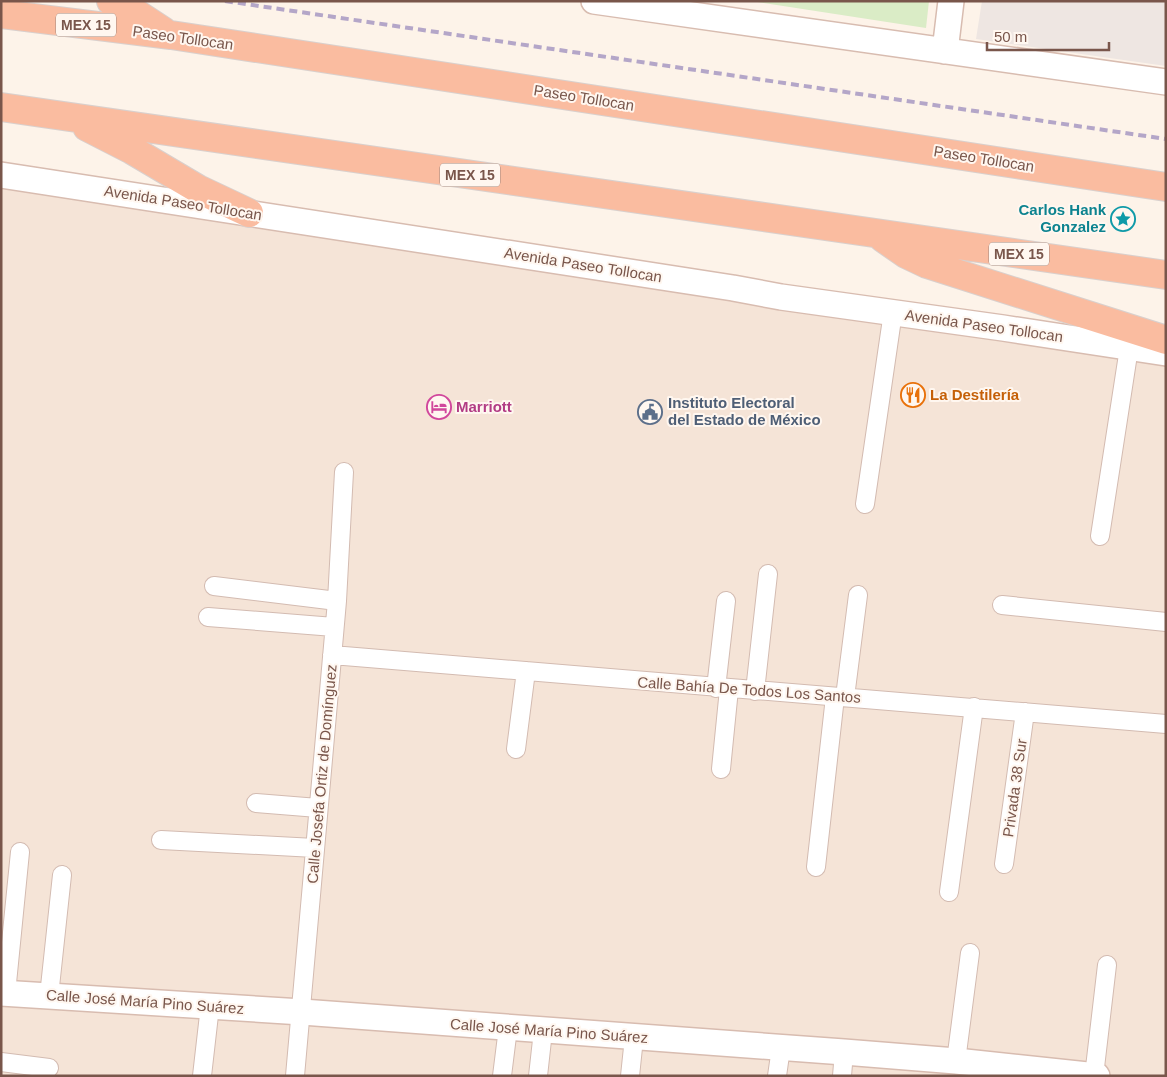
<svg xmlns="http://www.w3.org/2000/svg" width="1167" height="1077" font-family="Arial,sans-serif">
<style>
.residential{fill:#f5e4d7}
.industrial{fill:#eee6e2}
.green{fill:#daecc6}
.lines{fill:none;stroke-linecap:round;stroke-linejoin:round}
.minor-casing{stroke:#d3bbb1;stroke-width:20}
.secondary-casing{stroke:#d8bcb0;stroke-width:28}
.trunk-casing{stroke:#d9d0cd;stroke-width:30}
.minor{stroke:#fff;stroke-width:18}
.secondary{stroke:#fff;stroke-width:25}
.trunk{stroke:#fabca0;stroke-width:28}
.rail{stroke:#b4a6c8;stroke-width:4;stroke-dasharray:8 5;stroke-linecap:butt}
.labels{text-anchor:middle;stroke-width:4;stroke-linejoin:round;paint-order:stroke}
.shield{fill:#fff7f0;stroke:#a1867c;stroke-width:1}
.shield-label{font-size:14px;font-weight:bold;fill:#79564b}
.street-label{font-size:15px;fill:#79564b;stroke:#fff7f0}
.culture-label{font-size:15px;font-weight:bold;fill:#0d838f;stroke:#fff7f0;text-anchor:end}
.food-label{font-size:15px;font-weight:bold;fill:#c56008;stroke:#fff7f0;text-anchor:start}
.service-label{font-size:15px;font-weight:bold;fill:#4e5e75;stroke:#fff7f0;text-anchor:start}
.hotel-label{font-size:15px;font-weight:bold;fill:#b23c85;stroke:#fff7f0;text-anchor:start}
</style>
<rect width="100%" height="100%" fill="#fdf3e9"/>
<path class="residential" d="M1 167 1166 342V1076H1Z"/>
<path class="industrial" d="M982 1H1166V66L976 39Z"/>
<path class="green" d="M751 1H929L926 28Z"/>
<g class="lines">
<defs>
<path id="minor" d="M865 504 893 312
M1100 536 1129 348
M214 586 337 601
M1002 605 1166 622
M208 617 334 627
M332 655 1166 724
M716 688 726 601
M755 691 768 574
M845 697 858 595
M516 749 526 671
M721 769 729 689
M256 803 318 808
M161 840 315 848
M1004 864 1025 712
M816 867 835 697
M949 892 974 707
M6 993 20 852
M49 996 62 875
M956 1061 970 953
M1 1062 49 1068
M202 1076 210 1006
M295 1076 337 601 344 472
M502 1076 508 1028
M538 1076 543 1031
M630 1076 634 1038
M777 1076 781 1048
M842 1076 844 1052
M1094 1076 1107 965"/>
<path id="secondary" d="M594 1 1166 82
M945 51 951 1
M1 175 733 288 781 297 1003 328 1166 353
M1 993 302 1012 844 1052 956 1061 1097 1076"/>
<path id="trunk" d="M111 1 134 12 163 31
M1 14 171 35 1166 187
M1 107 1166 275
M87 127 132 150 198 189 249 213
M883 238 906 254 927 264 1166 340"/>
</defs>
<use href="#minor" class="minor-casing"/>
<use href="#secondary" class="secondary-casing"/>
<use href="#trunk" class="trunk-casing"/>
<use href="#minor" class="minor"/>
<use href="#secondary" class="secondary"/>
<use href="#trunk" class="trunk"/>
<path class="rail" d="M225 1 1166 139"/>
</g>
<defs>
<symbol id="sight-ring" viewBox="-11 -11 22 22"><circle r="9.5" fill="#fff7f0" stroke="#0f9aa8" stroke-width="1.5"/><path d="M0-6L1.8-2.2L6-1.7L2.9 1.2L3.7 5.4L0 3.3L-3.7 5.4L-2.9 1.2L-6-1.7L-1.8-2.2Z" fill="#0f9aa8"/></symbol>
<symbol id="restaurant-ring" viewBox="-11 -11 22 22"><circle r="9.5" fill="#fff7f0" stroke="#e8710a" stroke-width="1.5"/><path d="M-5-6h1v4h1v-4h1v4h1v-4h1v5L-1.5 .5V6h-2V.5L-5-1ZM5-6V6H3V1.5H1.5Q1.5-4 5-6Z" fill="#e8710a"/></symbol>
<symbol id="hotel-ring" viewBox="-11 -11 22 22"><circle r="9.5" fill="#fff7f0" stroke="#d1479c" stroke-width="1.5"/><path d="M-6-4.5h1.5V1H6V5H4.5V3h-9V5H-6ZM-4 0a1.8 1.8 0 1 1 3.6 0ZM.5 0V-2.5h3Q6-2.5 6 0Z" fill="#d1479c"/></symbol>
<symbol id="civic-ring" viewBox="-11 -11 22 22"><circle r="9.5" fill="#fff7f0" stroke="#5c6f8a" stroke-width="1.5"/><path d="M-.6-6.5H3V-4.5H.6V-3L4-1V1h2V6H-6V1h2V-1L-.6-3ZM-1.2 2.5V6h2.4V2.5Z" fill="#5c6f8a"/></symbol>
</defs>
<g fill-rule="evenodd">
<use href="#sight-ring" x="1109" y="205" width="28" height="28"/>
<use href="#restaurant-ring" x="899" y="381" width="28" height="28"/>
<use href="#hotel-ring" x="425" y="393" width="28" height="28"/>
<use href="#civic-ring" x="636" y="398" width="28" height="28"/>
</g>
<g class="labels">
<g class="shield">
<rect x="56" y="13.5" width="60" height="23" rx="4"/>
<rect x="440" y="163.5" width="60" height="23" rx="4"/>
<rect x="989" y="242.5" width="60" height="23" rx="4"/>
</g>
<g class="shield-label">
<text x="86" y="30">MEX 15</text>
<text x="470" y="180">MEX 15</text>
<text x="1019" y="259">MEX 15</text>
</g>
<g class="street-label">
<text transform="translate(183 38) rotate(8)" y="5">Paseo Tollocan</text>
<text transform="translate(584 98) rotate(9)" y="5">Paseo Tollocan</text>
<text transform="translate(984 159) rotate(9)" y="5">Paseo Tollocan</text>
<text transform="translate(183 203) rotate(9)" y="5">Avenida Paseo Tollocan</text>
<text transform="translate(583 265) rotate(9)" y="5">Avenida Paseo Tollocan</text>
<text transform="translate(984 326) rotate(8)" y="5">Avenida Paseo Tollocan</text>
<text transform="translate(749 690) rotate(4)" y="5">Calle Bahía De Todos Los Santos</text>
<text transform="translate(322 774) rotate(-85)" y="5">Calle Josefa Ortiz de Domínguez</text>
<text transform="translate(1015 788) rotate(-82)" y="5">Privada 38 Sur</text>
<text transform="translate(145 1002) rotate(4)" y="5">Calle José María Pino Suárez</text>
<text transform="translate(549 1031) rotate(4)" y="5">Calle José María Pino Suárez</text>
</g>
<g class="culture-label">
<text x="1106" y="215">Carlos Hank<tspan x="1106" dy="17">Gonzalez</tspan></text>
</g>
<g class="food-label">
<text x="930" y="400">La Destilería</text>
</g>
<g class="service-label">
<text x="668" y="408">Instituto Electoral<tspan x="668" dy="17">del Estado de México</tspan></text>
</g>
<g class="hotel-label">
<text x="456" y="412">Marriott</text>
</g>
</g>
<rect width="1167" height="1077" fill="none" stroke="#79564b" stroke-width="5"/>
<path d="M987 42v8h122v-8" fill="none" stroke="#79564b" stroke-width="2.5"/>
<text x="994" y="42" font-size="15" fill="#79564b" stroke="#fff7f0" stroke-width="4" paint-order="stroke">50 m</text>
</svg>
